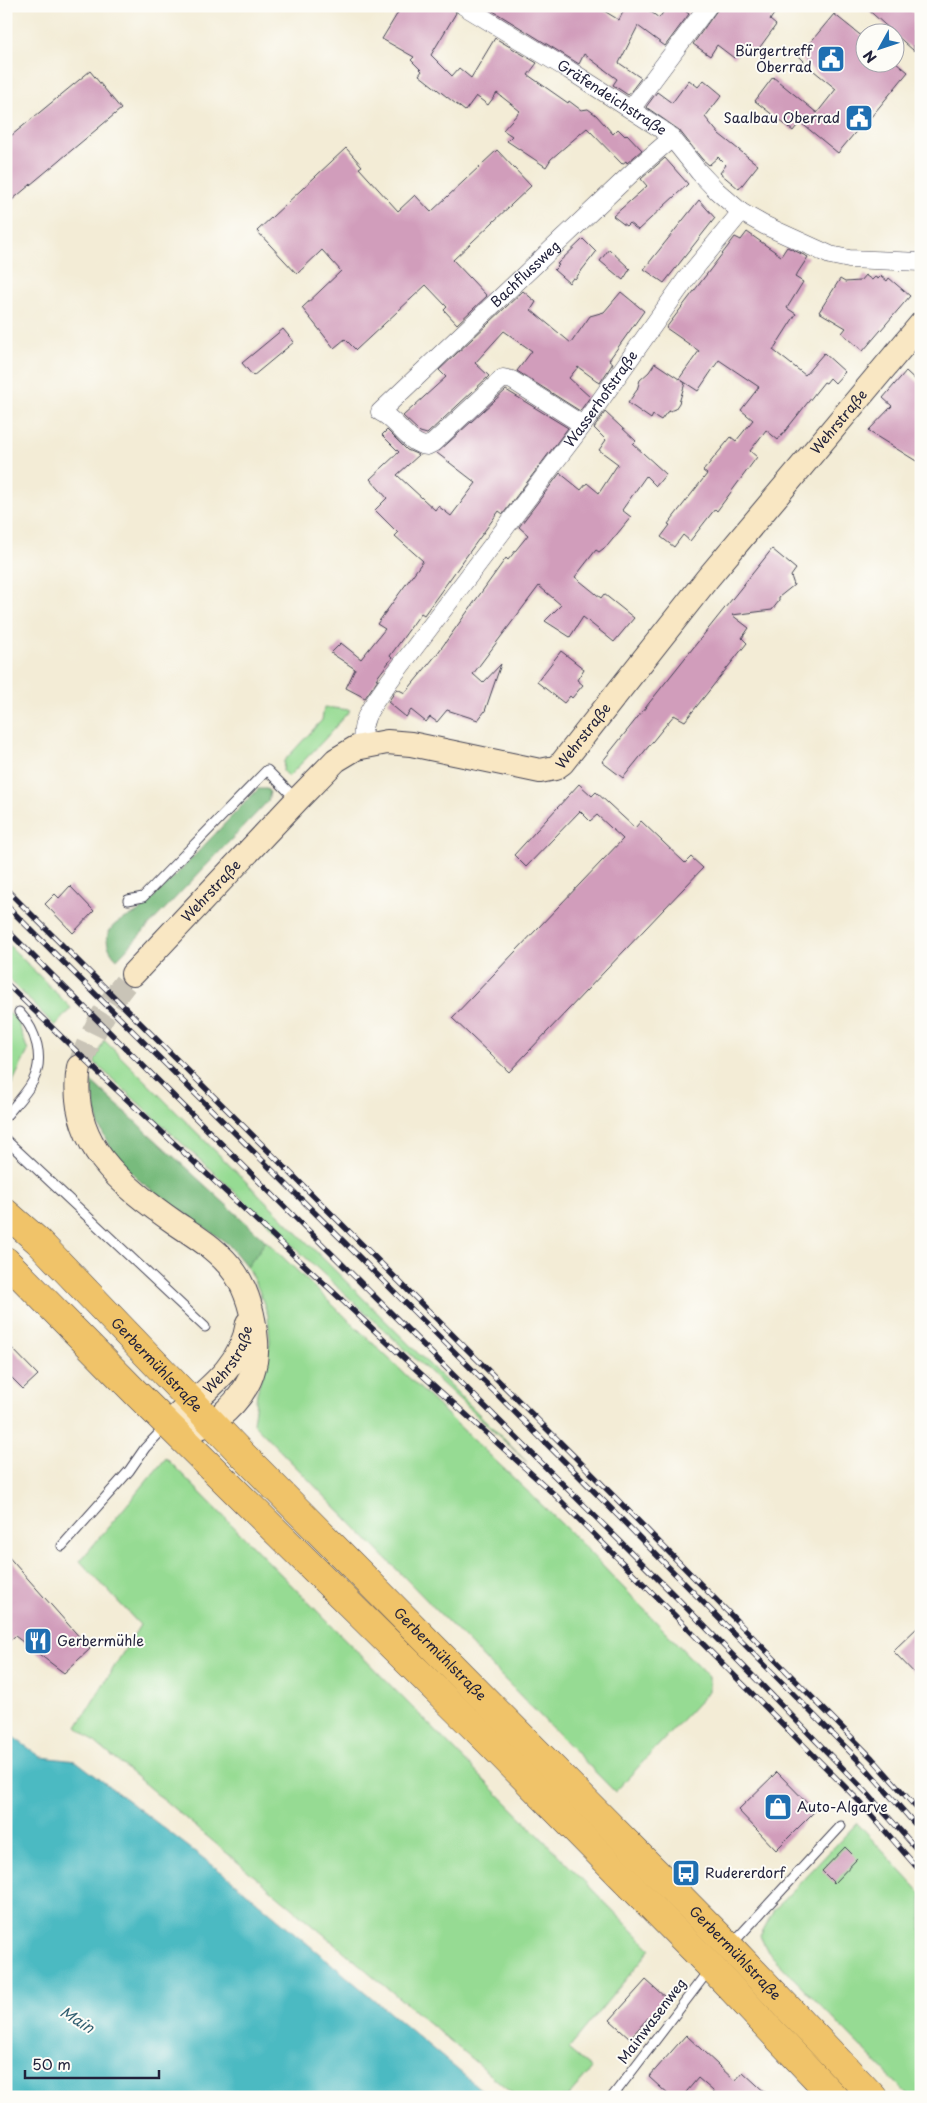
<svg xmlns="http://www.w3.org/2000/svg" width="927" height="2103" font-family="'Playpen Sans',sans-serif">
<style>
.green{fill:#96db93;stroke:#5c7e67}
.forest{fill:#78bb7d;stroke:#4d6e5c}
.water{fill:#4bbac2;stroke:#366e7e}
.building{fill:#d19dbb}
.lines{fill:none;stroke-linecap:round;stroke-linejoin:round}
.secondary-tunnel{stroke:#c9c4b7;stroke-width:24;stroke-dasharray:24 12;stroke-linecap:butt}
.lane-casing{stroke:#414052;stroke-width:11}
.street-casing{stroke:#414052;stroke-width:19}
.secondary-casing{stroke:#414052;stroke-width:26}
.primary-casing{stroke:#414052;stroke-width:29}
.lane{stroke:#fff;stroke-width:9}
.street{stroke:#fff;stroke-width:18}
.secondary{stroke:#f9e7c3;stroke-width:24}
.primary{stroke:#f0c369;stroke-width:28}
.rail-casing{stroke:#22223b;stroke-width:5.5}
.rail{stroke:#fdfcf7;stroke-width:4;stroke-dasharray:11;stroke-linecap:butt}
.labels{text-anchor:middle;stroke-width:4;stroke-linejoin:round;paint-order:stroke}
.poi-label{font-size:14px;fill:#22223b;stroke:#fdfcf7;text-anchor:start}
.street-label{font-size:14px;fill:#22223b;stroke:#fdfcf7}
.water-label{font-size:15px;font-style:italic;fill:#325f71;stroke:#fdfcf7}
</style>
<rect width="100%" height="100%" fill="#fdfcf7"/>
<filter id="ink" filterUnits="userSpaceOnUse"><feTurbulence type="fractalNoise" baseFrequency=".02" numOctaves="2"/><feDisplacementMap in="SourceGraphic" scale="10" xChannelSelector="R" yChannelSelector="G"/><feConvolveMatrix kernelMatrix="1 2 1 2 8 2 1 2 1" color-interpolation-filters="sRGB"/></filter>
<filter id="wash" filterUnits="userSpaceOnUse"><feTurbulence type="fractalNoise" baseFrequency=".0096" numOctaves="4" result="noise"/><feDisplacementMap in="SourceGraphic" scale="20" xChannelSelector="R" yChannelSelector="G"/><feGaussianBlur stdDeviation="1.12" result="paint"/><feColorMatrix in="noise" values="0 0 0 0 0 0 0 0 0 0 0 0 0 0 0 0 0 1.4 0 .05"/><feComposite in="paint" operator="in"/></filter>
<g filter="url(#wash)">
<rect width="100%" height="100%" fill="#f3ecd6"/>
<path class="green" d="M324 707 350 710 324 740 288 777 283 771 284 761 322 720Z
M6 942 71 1008 55 1026 6 976Z
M6 1009 17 1020 28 1051 6 1096Z
M104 1040 527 1462 94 1062Z
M266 1241 570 1532 709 1677V1691L615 1792 253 1423 257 1393 270 1342 268 1315 258 1288 247 1267Z
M166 1458 651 1949 568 2049 592 2069 568 2097H517L77 1727 140 1625 80 1561Z
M857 1823 921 1893V2097H910L768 1952 760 1936 774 1910Z"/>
<path class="forest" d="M258 789H267L270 792 268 801 117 959C110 952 104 942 109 932 116 918 133 918 143 908 182 870 219 829 258 789Z
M91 1081 266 1241 247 1267 228 1244 141 1182 115 1156 98 1124Z"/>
<path class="water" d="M6 1732 41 1757 76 1761 228 1877 490 2097H6Z"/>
<g id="blocks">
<path class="building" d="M402 6H453L456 13 431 55 452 76 459 68 471 78 495 38 537 63 528 75 568 103 569 101 581 110 588 109 596 115 613 134 618 129 625 136 627 134 642 150 627 163 626 161 622 164 587 128 551 159 546 167 507 141 512 136 503 130 520 111 497 93 488 105 476 96 465 111 419 75 422 71 411 60 414 57 382 39Z
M485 6H596L619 20 626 6H643L659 18 668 6H679L689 14 665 46 638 26 619 63 641 78 628 95 613 85 617 79 584 54 579 64Z
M720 6H775L771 12 774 14 770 20 776 25 755 54 744 46 734 58 717 45 710 56 693 44Z
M864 6H907L914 13V51Z
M834 14 864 38V62H896L908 72 871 117 869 116 838 153 800 122 793 131 755 101 773 77 817 113 836 89 803 62 804 61 799 56Z
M90 71 121 109 6 205V140Z
M689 80 698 87 704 80 722 95 705 117 719 134 758 165 739 189 720 173 726 165 718 157 709 165 702 159 679 130 646 107 657 92 672 103Z
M346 148 362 166 359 168 398 211 415 195 431 212 497 150 531 186 453 260 487 296 457 324 444 310 447 307 426 285 356 350 345 339 334 348 302 308 341 271 322 250 297 274 257 231Z
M665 158 688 184 638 230 629 223 626 226 613 216 647 186 641 179Z
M699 200 715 218 664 283 644 269Z
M747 232 781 256 787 247 808 257 795 277 803 282 787 308 796 314 773 350 805 375 824 353 845 372 835 383 830 378 826 383 824 382 778 440 766 430 750 451 757 457 717 511 715 509 690 541 683 535 674 547 661 537 670 525 668 524 707 474 703 471 708 465 731 437 736 441 753 420 741 410 759 387 719 360 698 391 681 380 685 383 679 403 675 409 667 412 661 420 653 415 651 419 628 403 637 390 640 380 649 372 655 363 679 379 699 351 666 328 735 237 741 240Z
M583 239 596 252 575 279 573 278 569 283 554 270 559 265 557 264Z
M609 249 630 269 623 280 600 261Z
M865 275 872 280 875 277 878 279 881 276 887 281 889 278 910 296 863 351 842 333 846 328 819 312 840 279 845 282 860 281Z
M523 291 536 302 531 310 571 343 590 316 604 312 621 292 644 311 609 360 613 363 600 383 578 367 569 378 590 397 580 411 517 371 532 351 504 331 475 363 489 376 427 434 420 432 403 416 446 377 439 370Z
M283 329 294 342 253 376 242 363Z
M906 371 921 385V464L868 431 892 406 883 398Z
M506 390 568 428 503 514 499 511 424 615 421 613 390 656 392 658 376 679H378L365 698 346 688 355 669 331 653 341 643 361 659 385 629 377 624 423 561 395 536 398 533 375 510 387 498 370 479 399 452 382 435 387 430 407 450 419 455 397 475 435 510 438 506 451 516 476 483 437 453Z
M605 412 636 441 633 444 666 474 656 486 646 476 622 510 631 517 608 545 599 552 596 550 575 577 601 598 604 594 634 618 614 642 583 617 570 637 545 621 561 605 539 586 473 674 483 683 501 664 485 711 478 720 447 710 437 722 430 717 426 722 411 710 406 717 388 702 397 689 405 693 437 654 506 558 508 560 528 535 519 527 560 473 581 490 587 483 599 493 618 464 599 450 606 440 594 428Z
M772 549 796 569 791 576 794 585 779 597V601L772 610 732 615 749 628 742 638 747 643 685 721 674 715 623 778 602 762Z
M561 651 584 669 577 680 583 685 572 698 570 696 564 703 537 682Z
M579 784 592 796 596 792 635 828 641 821 685 863 691 857 703 868 509 1072 452 1018 623 839 597 815 590 821 580 811 526 867 514 855Z
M70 886 94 911 73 933 45 904 55 894 59 898Z
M6 1342 38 1375 23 1389 6 1372Z
M6 1554 90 1649 64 1673 15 1636 6 1644Z
M921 1624V1680L893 1651Z
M777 1772 815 1811 776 1850 738 1810Z
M845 1847 857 1859 834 1883 822 1871Z
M646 1980 666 1998 630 2038 610 2020Z
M686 2035 735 2081 743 2072 770 2097H720L698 2078 682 2097H671L649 2077Z"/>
</g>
</g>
<g filter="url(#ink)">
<use href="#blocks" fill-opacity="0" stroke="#414052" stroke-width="1"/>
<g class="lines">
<path class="secondary-tunnel" d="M79 1067C92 1032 108 1002 133 974"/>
<defs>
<path id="lane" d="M128 900 143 897 267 770 297 800
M6 1116C15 1105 26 1094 33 1081 45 1058 36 1030 19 1012
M6 1140 205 1327
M62 1546 129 1471 145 1448 166 1426
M731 1945 841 1826
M612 2097 709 1970"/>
<g id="street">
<path id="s1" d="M464 6 569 70 661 129 672 138 699 172 717 191 741 212 764 225 830 255 849 259 921 262"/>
<path d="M631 109 708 6"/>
<path id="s2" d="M583 425 512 380 503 378 433 443 427 446C408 445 397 419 380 412L637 168 672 138"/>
<path id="s3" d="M363 745C359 717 375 703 390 680L583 425 686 279 741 212"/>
</g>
<g id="secondary">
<path id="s4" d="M133 974 297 800 336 760 356 748 387 742 411 744 540 771 555 768 562 763 707 579 921 324"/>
<path d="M79 1067C67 1143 121 1185 177 1224 198 1238 220 1251 235 1273 248 1292 254 1318 256 1341 258 1370 247 1392 226 1411 207 1429 192 1432 168 1424"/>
<path id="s5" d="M178 1415C208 1389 242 1365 248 1323"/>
</g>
<g id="primary">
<path id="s6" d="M6 1213 38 1241 242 1454 730 1947 873 2097"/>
<path d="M6 1261 138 1395 488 1741 711 1967 834 2097"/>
</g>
</defs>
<use href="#lane" class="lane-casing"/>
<use href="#street" class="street-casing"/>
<use href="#secondary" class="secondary-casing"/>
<use href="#primary" class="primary-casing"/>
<use href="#lane" class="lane"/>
<use href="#street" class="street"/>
<use href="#secondary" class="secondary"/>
<use href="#primary" class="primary"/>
<defs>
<path id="rail" d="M6 889 587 1469 872 1758 921 1813
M6 905 580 1477 864 1766 921 1831
M6 929 678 1599 867 1793 921 1854
M6 983 103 1077 420 1373 555 1495 859 1801 921 1872"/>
</defs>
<use href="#rail" class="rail-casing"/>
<use href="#rail" class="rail"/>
</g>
</g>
<defs>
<symbol id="civic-square" viewBox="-11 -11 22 22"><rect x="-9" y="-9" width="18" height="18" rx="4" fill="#1f6fb2" stroke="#fdfcf7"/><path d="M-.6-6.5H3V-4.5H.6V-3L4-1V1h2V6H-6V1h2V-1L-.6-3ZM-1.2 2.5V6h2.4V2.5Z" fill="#fff"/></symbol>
<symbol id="restaurant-square" viewBox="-11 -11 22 22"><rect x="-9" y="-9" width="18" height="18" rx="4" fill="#1f6fb2" stroke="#fdfcf7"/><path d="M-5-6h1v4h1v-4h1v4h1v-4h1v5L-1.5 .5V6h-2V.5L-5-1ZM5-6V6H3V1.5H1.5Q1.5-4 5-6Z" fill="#fff"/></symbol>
<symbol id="shop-square" viewBox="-11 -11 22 22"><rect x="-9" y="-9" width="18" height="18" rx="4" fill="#1f6fb2" stroke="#fdfcf7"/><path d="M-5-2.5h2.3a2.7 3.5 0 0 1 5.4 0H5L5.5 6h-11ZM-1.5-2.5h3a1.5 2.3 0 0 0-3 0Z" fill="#fff"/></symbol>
<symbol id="bus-square" viewBox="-11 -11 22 22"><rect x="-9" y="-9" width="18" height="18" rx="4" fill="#1f6fb2" stroke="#fdfcf7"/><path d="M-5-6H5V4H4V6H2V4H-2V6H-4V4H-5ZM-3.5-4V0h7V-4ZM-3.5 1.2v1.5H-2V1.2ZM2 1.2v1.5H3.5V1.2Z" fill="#fff"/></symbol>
</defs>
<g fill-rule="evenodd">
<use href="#civic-square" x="815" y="43" width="32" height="32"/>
<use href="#civic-square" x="843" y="102" width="32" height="32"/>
<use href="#restaurant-square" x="22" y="1625" width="32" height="32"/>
<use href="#shop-square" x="762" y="1791" width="32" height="32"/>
<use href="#bus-square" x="670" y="1857" width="32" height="32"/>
</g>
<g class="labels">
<g class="poi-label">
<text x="812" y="56" text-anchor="end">Bürgertreff<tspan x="812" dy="16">Oberrad</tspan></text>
<text x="840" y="123" text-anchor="end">Saalbau Oberrad</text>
<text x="57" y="1646">Gerbermühle</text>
<text x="797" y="1812">Auto-Algarve</text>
<text x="705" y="1878">Rudererdorf</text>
</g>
<g class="street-label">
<text dy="5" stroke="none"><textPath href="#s1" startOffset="174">Gräfendeichstraße</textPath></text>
<text dy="5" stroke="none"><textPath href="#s2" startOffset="455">Bachflussweg</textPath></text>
<text dy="5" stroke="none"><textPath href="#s3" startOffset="424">Wasserhofstraße</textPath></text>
<text dy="5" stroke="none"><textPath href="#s4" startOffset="969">Wehrstraße</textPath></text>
<text dy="5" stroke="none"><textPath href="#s4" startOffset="564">Wehrstraße</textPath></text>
<text dy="5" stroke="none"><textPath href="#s4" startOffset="114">Wehrstraße</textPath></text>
<text dy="5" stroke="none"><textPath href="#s5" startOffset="76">Wehrstraße</textPath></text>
<text dy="5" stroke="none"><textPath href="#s6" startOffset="214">Gerbermühlstraße</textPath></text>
<text dy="5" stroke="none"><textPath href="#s6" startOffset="619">Gerbermühlstraße</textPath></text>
<text dy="5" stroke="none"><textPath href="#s6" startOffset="1039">Gerbermühlstraße</textPath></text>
<text transform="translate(652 2021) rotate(-53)" y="5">Mainwasenweg</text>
</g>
<g class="water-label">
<text transform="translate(77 2020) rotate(32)" y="5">Main</text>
</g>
</g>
<rect width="927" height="2103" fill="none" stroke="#fdfcf7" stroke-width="25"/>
<g transform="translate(880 48) rotate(230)"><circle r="24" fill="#fdfcf7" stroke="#a5a5ac"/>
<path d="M0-4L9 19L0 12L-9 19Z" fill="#1f6fb2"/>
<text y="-8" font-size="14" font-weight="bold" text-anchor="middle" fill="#22223b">N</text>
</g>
<path d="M25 2070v8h134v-8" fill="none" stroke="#22223b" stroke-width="2.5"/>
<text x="32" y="2070" font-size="15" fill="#22223b" stroke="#fdfcf7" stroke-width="4" paint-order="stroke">50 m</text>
</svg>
